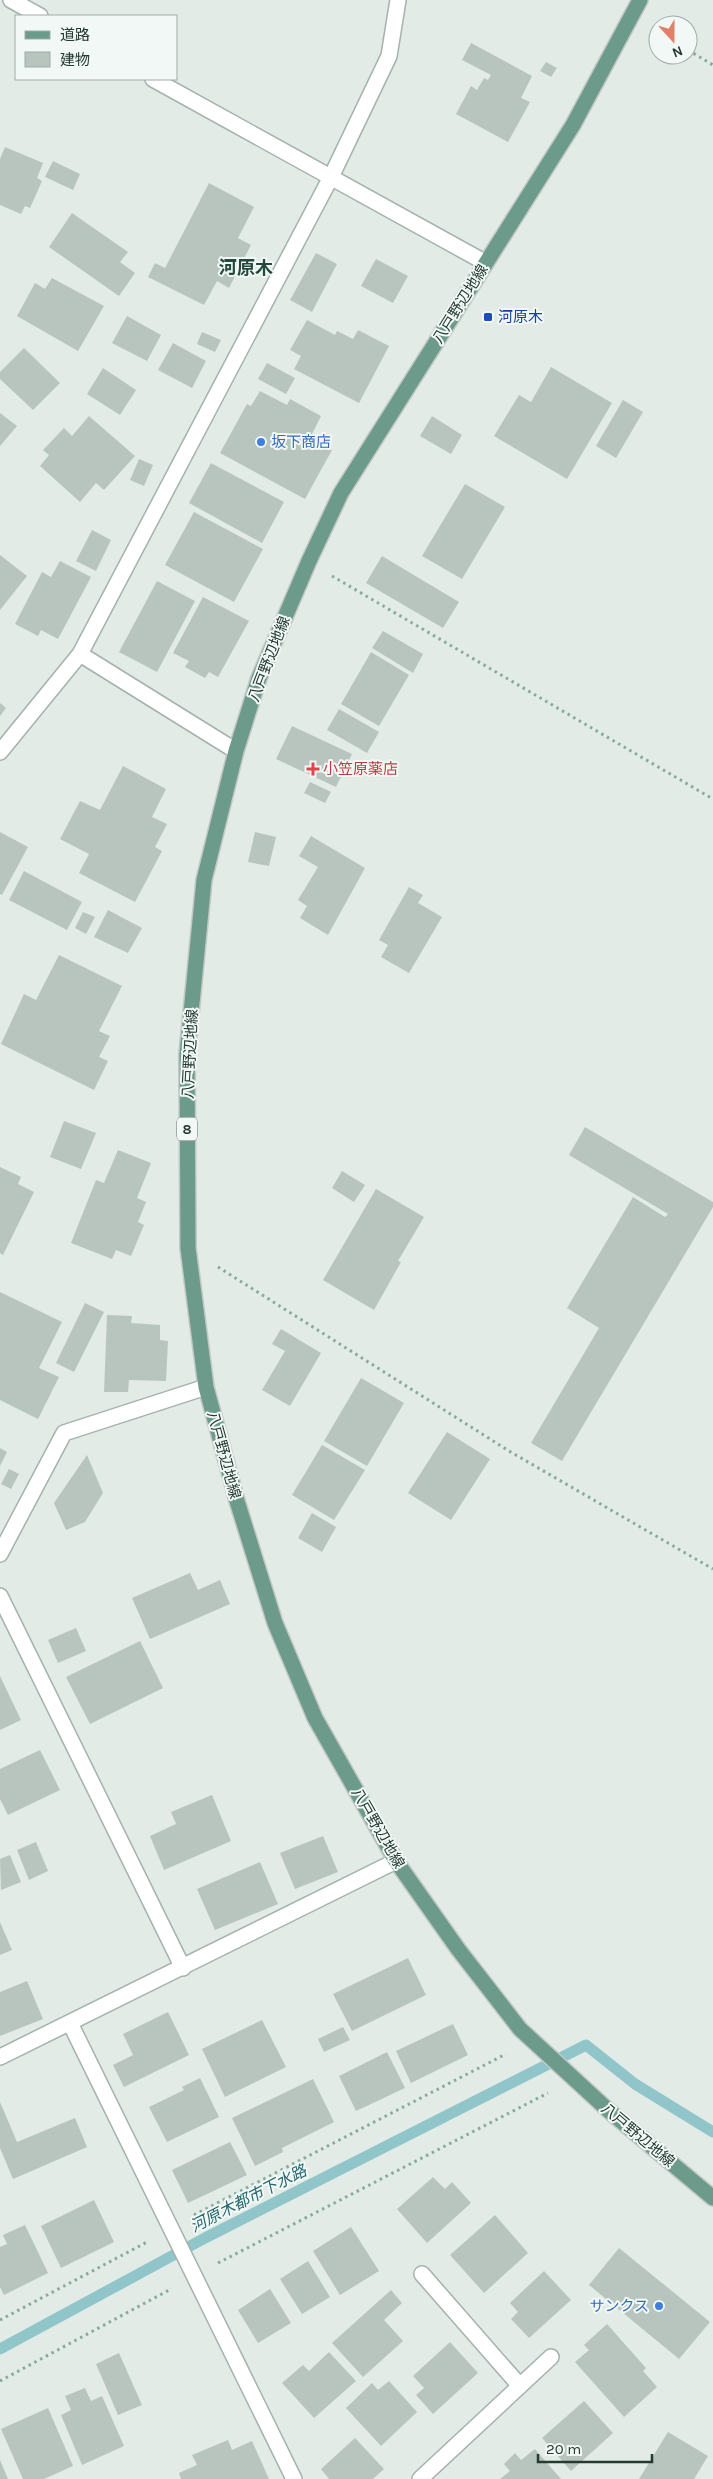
<svg xmlns="http://www.w3.org/2000/svg" width="713" height="2479" font-family="Karla,'Noto Sans JP',sans-serif">
<style>
.lines{fill:none;stroke-linecap:round;stroke-linejoin:round}
.stream{stroke:#90c5ca;stroke-width:11}
.building{fill:#b8c5bf}
.minor-casing{stroke:#a5b2ad;stroke-width:18}
.tertiary-casing{stroke:#a5b2ad;stroke-width:18}
.primary-casing{stroke:#c2c8c6;stroke-width:18}
.path{stroke:#86ab9d;stroke-width:3;stroke-dasharray:2.5 4;stroke-linecap:butt}
.minor{stroke:#fff;stroke-width:15}
.tertiary{stroke:#fff;stroke-width:15}
.primary{stroke:#6c9b8c;stroke-width:15}
.transit-dot{fill:#1a4fb4;stroke:#f2f8f5;stroke-width:2}
.shop-dot{fill:#3f7fe0;stroke:#f2f8f5;stroke-width:2}
.health-dot{fill:#e0444e;stroke:#f2f8f5;stroke-width:2}
.labels{text-anchor:middle;stroke-width:4;stroke-linejoin:round;paint-order:stroke}
.shield{fill:#f2f8f5;stroke:#62736d;stroke-width:1}
.shield-label{font-size:14px;font-weight:bold;fill:#243a33}
.street-label{font-size:15px;fill:#243a33;stroke:#f2f8f5}
.transit-label{font-size:15px;fill:#164399;stroke:#f2f8f5;text-anchor:start}
.shop-label{font-size:15px;fill:#366cbe;stroke:#f2f8f5;text-anchor:start}
.health-label{font-size:15px;fill:#be3a42;stroke:#f2f8f5;text-anchor:start}
.water-label{font-size:16px;font-style:italic;fill:#25676f;stroke:#f2f8f5}
.quarter-label{font-size:18px;font-weight:bold;fill:#224a3d;stroke:#f2f8f5}
</style>
<rect width="100%" height="100%" fill="#e2ebe6"/>
<g class="lines">
<path class="stream" d="M0 2349 205 2238 586 2045 635 2084 713 2132"/>
</g>
<path class="building" d="M471 43 532 76 521 98 530 102 508 142 456 114 471 86 477 90 484 78 488 80 491 75 462 60Z
M546 62 557 68 551 77 540 71Z
M5 147 43 163 37 178 42 181 30 208 25 206 21 214 0 205V159Z
M53 161 80 174 73 190 45 177Z
M209 183 254 207 238 238 251 245 229 288 217 281 204 305 148 277 155 263 165 268Z
M72 213 128 252 120 262 135 273 119 296 49 247Z
M316 253 337 264 312 312 290 300Z
M376 259 408 276 393 303 361 286Z
M52 278 104 306 78 351 17 316 35 283 45 289Z
M127 316 161 335 147 361 112 343Z
M307 320 335 335 337 331 353 339 358 330 389 346 359 403 294 369 301 356 290 350Z
M202 332 221 340 215 352 197 344Z
M173 343 206 361 192 388 158 370Z
M24 348 60 383 33 410 0 379V372Z
M267 363 295 378 286 394 258 379Z
M551 367 612 403 567 479 494 436 519 395 531 402Z
M103 368 136 390 120 415 87 394Z
M260 391 287 405 290 399 321 416 310 438 332 450 305 499 220 453 247 404 251 406Z
M623 400 643 412 616 458 596 446Z
M0 413 17 426 0 446Z
M89 416 135 456 104 490 96 483 80 502 40 466 49 455 43 450 64 428 72 436Z
M432 416 462 435 451 454 420 436Z
M139 459 153 465 144 486 130 480Z
M211 463 284 502 262 543 189 503Z
M465 484 505 507 462 579 422 556Z
M194 512 263 549 234 602 165 565Z
M92 530 111 540 96 571 76 561Z
M0 555 27 576 0 610Z
M382 556 459 602 443 628 366 583Z
M60 561 91 577 58 639 41 630 38 636 15 624 42 572 51 577Z
M157 581 195 601 157 672 119 652Z
M203 597 249 621 218 677 209 672 205 678 185 667 189 661 173 653Z
M383 631 423 654 413 673 372 648Z
M371 652 409 675 379 726 341 704Z
M0 703 6 708 0 716Z
M339 709 379 732 367 753 327 730Z
M292 726 352 754 336 787 276 759Z
M123 766 166 789 152 817 167 824 155 847 162 851 135 902 79 873 89 854 60 839 80 801 100 810Z
M310 782 331 792 325 803 304 793Z
M0 832 28 847 2 895 0 894Z
M255 832 276 837 269 866 248 862Z
M311 836 365 868 328 935 300 918 307 906 298 900 318 867 299 856Z
M24 871 82 902 67 930 9 900Z
M409 887 423 895 418 903 442 917 409 973 381 957 388 945 379 940Z
M108 910 142 928 128 953 94 937Z
M83 912 95 917 86 934 75 928Z
M59 955 122 986 99 1031 110 1036 99 1057 108 1061 94 1090 1 1044 24 994 36 1000Z
M64 1121 96 1133 81 1169 50 1157Z
M585 1127 713 1202V1207L562 1461 531 1443 599 1328 567 1308 633 1197 665 1217 668 1214 569 1155Z
M118 1150 151 1163 137 1198 146 1202 138 1222 144 1225 131 1256 116 1250 112 1259 71 1243 96 1180 104 1183Z
M0 1167 21 1177 18 1184 34 1192 3 1255 0 1253Z
M342 1171 365 1185 354 1202 332 1188Z
M376 1189 424 1217 398 1261 401 1262 374 1310 323 1280Z
M0 1292 62 1322 39 1368 59 1377 38 1419 0 1400Z
M85 1303 104 1312 74 1372 56 1363Z
M107 1315 132 1316 131 1323 160 1325V1340L168 1341 166 1381 129 1380 128 1392H104Z
M281 1329 321 1353 290 1406 262 1390 285 1351 272 1344Z
M361 1378 404 1403 367 1466 324 1441Z
M447 1432 490 1459 451 1520 408 1493Z
M322 1445 365 1470 334 1520 292 1495Z
M0 1448 7 1452 0 1466Z
M87 1455 103 1493 85 1522 66 1530 54 1503Z
M9 1469 19 1474 11 1489 1 1484Z
M312 1513 336 1527 322 1552 298 1538Z
M190 1573 198 1590 220 1580 230 1604 150 1639 132 1598Z
M76 1628 86 1651 58 1663 48 1640Z
M140 1641 163 1688 90 1724 66 1677Z
M0 1676 21 1720 0 1730Z
M40 1750 60 1790 8 1815 0 1799V1769Z
M212 1795 231 1841 164 1870 150 1836 176 1824 171 1812Z
M323 1836 338 1872 295 1889 280 1853Z
M36 1842 48 1871 29 1880 17 1850Z
M10 1855 21 1882 1 1890 0 1859Z
M260 1862 278 1904 215 1930 197 1889Z
M0 1922 12 1950 0 1955Z
M408 1958 426 1995 352 2031 333 1994Z
M27 1981 43 2019 0 2036V1992Z
M168 2012 189 2055 124 2087 113 2065 133 2055 123 2034Z
M262 2020 286 2067 225 2097 202 2049Z
M453 2024 468 2055 411 2083 396 2051Z
M343 2027 350 2040 324 2052 318 2039Z
M387 2052 405 2088 356 2111 339 2076Z
M200 2078 219 2117 167 2142 149 2107 184 2090 182 2087Z
M313 2079 334 2122 282 2148 283 2152 255 2166 232 2118Z
M0 2102 17 2142 75 2118 87 2147 13 2179 0 2148Z
M230 2142 247 2175 188 2203 172 2170Z
M433 2177 445 2189 452 2182 471 2203 427 2243 397 2209Z
M94 2200 114 2242 61 2268 41 2226Z
M495 2215 528 2253 484 2293 450 2255Z
M25 2225 48 2273 4 2295 0 2287V2247L7 2244 3 2235Z
M351 2227 379 2271 340 2295 313 2251Z
M619 2248 710 2322 679 2359 589 2285Z
M308 2261 330 2297 302 2314 280 2279Z
M544 2271 571 2300 529 2338 511 2319 518 2312 510 2303Z
M270 2289 291 2323 258 2343 238 2310Z
M391 2290 402 2303 384 2320 403 2341 363 2377 332 2343Z
M607 2324 646 2368 643 2371 657 2387 624 2417 575 2362 589 2350 584 2345Z
M450 2342 478 2373 433 2414 416 2395 424 2388 413 2376Z
M329 2352 356 2381 314 2418 282 2383 303 2365 309 2371Z
M119 2353 142 2405 118 2415 96 2364Z
M389 2381 417 2412 381 2446 346 2408 372 2383 378 2390Z
M85 2388 91 2401 102 2396 124 2446 82 2465 61 2415 71 2410 65 2396Z
M584 2401 613 2433 571 2471 542 2438Z
M48 2408 73 2466 44 2479H23L1 2429Z
M668 2432 708 2456 694 2479H639Z
M355 2438 384 2469 373 2479H329L321 2469Z
M228 2440 232 2450 252 2441 269 2479H181L179 2473 197 2465 192 2455Z
M535 2449 561 2479H500L510 2471 504 2464 515 2453 521 2460Z
M0 2460 8 2479H0Z"/>
<g class="lines">
<defs>
<path id="minor" d="M80 654 236 751
M0 752 80 654 331 177 389 56 398 0
M0 1554 64 1433 206 1387
M0 1596 183 1968
M70 2023 294 2479
M0 2057 396 1861
M422 2274 520 2386
M420 2479 551 2357"/>
<path id="tertiary" d="M11 0 40 16
M153 79 486 263"/>
<path id="primary" d="M640 0 573 125 341 493 309 561 259 678 236 751 204 880 187 1054 188 1248 206 1387 237 1501 275 1623 315 1718 396 1861 458 1949 520 2029 608 2110 713 2198"/>
</defs>
<use href="#minor" class="minor-casing"/>
<use href="#tertiary" class="tertiary-casing"/>
<use href="#primary" class="primary-casing"/>
<path class="path" d="M688 50 713 65
M332 576 713 799
M218 1267 509 1451 713 1569
M194 2215 506 2054
M218 2263 548 2093
M0 2320 147 2242
M0 2381 171 2289"/>
<use href="#minor" class="minor"/>
<use href="#tertiary" class="tertiary"/>
<use href="#primary" class="primary"/>
</g>
<rect class="transit-dot" x="483" y="312" width="10" height="10" rx="2.5"/>
<g class="shop-dot">
<circle cx="261" cy="442" r="5"/>
<circle cx="659" cy="2306" r="5"/>
</g>
<path class="health-dot" d="M310.5 761.5h5v5h5v5h-5v5h-5v-5h-5v-5h5z"/>
<g class="labels">
<rect class="shield" x="177" y="1117.5" width="20" height="23" rx="4"/>
<g class="shield-label">
<text x="187" y="1134">8</text>
</g>
<g class="street-label">
<text transform="translate(460 304) rotate(-58)" y="5">八戸野辺地線</text>
<text transform="translate(269 659) rotate(-69)" y="5">八戸野辺地線</text>
<text transform="translate(190 1054) rotate(-87)" y="5">八戸野辺地線</text>
<text transform="translate(224 1455) rotate(75)" y="5">八戸野辺地線</text>
<text transform="translate(378 1828) rotate(60)" y="5">八戸野辺地線</text>
<text transform="translate(638 2135) rotate(40)" y="5">八戸野辺地線</text>
</g>
<g class="transit-label">
<text x="498" y="322">河原木</text>
</g>
<g class="shop-label">
<text x="271" y="447">坂下商店</text>
<text x="649" y="2311" text-anchor="end">サンクス</text>
</g>
<g class="health-label">
<text x="323" y="774">小笠原薬店</text>
</g>
<g class="water-label">
<text transform="translate(248 2198) rotate(-27)" y="6">河原木都市下水路</text>
</g>
<g class="quarter-label">
<text x="246" y="274">河原木</text>
</g>
</g>
<rect x="15" y="15" width="162" height="65" fill="#f2f8f5" stroke="#a0aca7"/>
<rect x="25" y="31" width="25" height="8" fill="#6c9b8c" stroke="#a0aca7"/>
<text x="60" y="40" font-size="15" fill="#243a33">道路</text>
<rect x="25" y="52" width="25" height="15" fill="#b8c5bf" stroke="#a0aca7"/>
<text x="60" y="65" font-size="15" fill="#243a33">建物</text>
<g transform="translate(673 40) rotate(159)"><circle r="24" fill="#f2f8f5" stroke="#a0aca7"/>
<path d="M0-4L9 19L0 12L-9 19Z" fill="#e27f69"/>
<text y="-8" font-size="14" font-weight="bold" text-anchor="middle" fill="#243a33">N</text>
</g>
<path d="M538 2454v8h114v-8" fill="none" stroke="#243a33" stroke-width="2.5"/>
<text x="546" y="2454" font-size="15" fill="#243a33" stroke="#f2f8f5" stroke-width="4" paint-order="stroke">20 m</text>
</svg>
